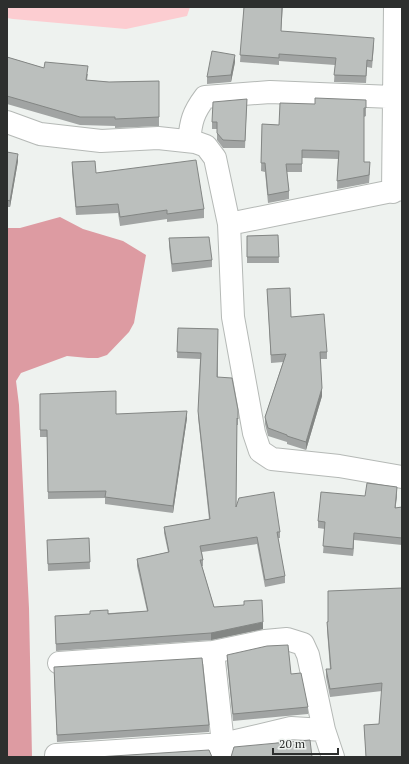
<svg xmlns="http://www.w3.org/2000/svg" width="409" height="764" font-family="'PT Serif',serif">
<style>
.green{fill:#fccdd1}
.forest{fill:#dd9ba2}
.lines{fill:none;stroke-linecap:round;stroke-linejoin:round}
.minor-casing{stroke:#b5b9b6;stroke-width:24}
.minor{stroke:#fff;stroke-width:22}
.wall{fill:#a1a4a3}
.shaded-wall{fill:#838684}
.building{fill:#bbbfbd;stroke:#838684}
</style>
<rect width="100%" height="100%" fill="#eef2ef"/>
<path class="green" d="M7 7H190L187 16 126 29 13 19 7 18Z"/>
<path class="forest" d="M60 217 83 229 123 241 146 255 134 323 129 332 107 355 98 358H88L67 356 21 373 16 381 19 405 29 608 32 757H7V228H20Z"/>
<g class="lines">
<defs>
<path id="minor" d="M7 122 40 134 101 141 158 138 195 142 206 146 215 158 229 224 233 317 254 433 260 451 272 459 339 466 402 477
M189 141C191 121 193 113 205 97L270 92 393 97
M393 192 395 7
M229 224 402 189
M213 652 223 744 221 757
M59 663 213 652 265 641 287 639 303 644 308 655 324 730 333 757
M56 755 223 744 291 728 324 730"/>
</defs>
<use href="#minor" class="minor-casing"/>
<use href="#minor" class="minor"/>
</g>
<path class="wall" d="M244 7H283L281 31 374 45 372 68 367 67 366 83 334 82 335 65 279 61V65L240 62Z
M7 57 44 68 88 74 87 80 109 82 159 81V126L115 128V126L80 125 7 104Z
M235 62 231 82 207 84V77Z
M247 99 245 148H223L217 140V129H212V122Z
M366 108V116L364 117V162L370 171 369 183 337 189 338 159 302 158V172H287L289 191V199L268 203 265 172 261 171 262 124 279 125Z
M7 152 18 161 10 207H7Z
M72 162 96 173 204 209V218L167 222V219L120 226 118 213 76 215 72 171Z
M278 235 279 263H247V236Z
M169 238 212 260V267L172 272 169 246Z
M267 289 291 317 327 352V359H320L322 396 306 450 287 444V442L268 436 265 424V417L283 362 271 363Z
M178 328 218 329V377L238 410V425H237L236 507 280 532V538H278L285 576V583L265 587 257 544 202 552 203 560V566H202L214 607 263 629 211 640 56 651 55 616 147 611 137 566V559L168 552 164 533V527L209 519 198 417 200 359 177 358Z
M40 394 116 414 187 418 173 513 105 504V498L48 499 47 437H40Z
M397 494 395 508 402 507V545L354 540 353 556 323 553 325 529 318 528V521L365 496Z
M89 538 90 569 48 571 47 540Z
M402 588V757H366L364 725 379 724 382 691 330 697 326 677V669H330L327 630V622Z
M227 655 291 674 308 707V714L233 721 227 662Z
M54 674 209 725V732L57 742Z"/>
<path class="shaded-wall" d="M235 55V62L231 82V75Z
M18 154V161L10 207V201Z
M322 388V396L306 450V442Z
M187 411V418L173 513V506Z
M397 487V494L395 515V508Z
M354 533V540L353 556V549Z
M263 622V629L211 640V633Z"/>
<path class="building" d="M244 7H282L281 31 374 38 372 61 367 60 366 76 334 75 336 58 279 54V58L240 55Z
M212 51 235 55 231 75 207 77Z
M7 57 44 68 45 62 88 66 86 80 109 82 159 81V117L115 119V117H80L7 96Z
M315 98 366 100V108H364V162H370L369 175 337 181 339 151 302 150V164H286L289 191 268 195 265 163H261L262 124 279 125 280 103 315 104Z
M247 99 245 141 223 140 217 133V122H212L213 102Z
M7 152 18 154 10 201 7 200Z
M196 160 204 209 167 214V210L120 217 118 204 76 207 72 162 95 161 96 173Z
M278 235 279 257H247V236Z
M209 237 212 260 172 264 169 238Z
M290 288 291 317 324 314 327 352H320L322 388 306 442 287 436V435L268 428 265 417 286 354 271 355 267 289Z
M178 328 218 329 217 377 232 378 238 410V419L237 418 236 507 239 498 274 492 280 532H277L285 576 265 580 257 537 200 546 203 560H200L214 607 244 605V601L262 600 263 622 211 633 56 644 55 616 90 614V611L108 610V614L148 611 137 559 169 552 164 527 210 519 198 411 201 353 177 352Z
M116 391V414L187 411 173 506 105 497 106 491 48 492 47 430H40V394Z
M367 483 397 487 395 508 402 507V538L354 533 353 549 323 546 325 522 318 521 321 492 365 496Z
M89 538 90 562 48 564 47 540Z
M402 588V757H366L364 725 379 724 382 683 330 689 326 669H331L327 622H328V591Z
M288 645 291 674 301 673 308 707 233 714 227 655 267 646Z
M202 658 209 725 57 735 54 667Z
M310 740 312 757H231L234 747Z
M209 750 212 757H97Z"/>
<rect width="409" height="764" fill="none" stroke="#2d2f2e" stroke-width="16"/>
<path d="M273 748v6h65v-6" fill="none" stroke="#2d2f2e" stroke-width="2"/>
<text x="279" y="748" font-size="12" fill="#2d2f2e" stroke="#eef2ef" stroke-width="3" paint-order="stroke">20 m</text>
</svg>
